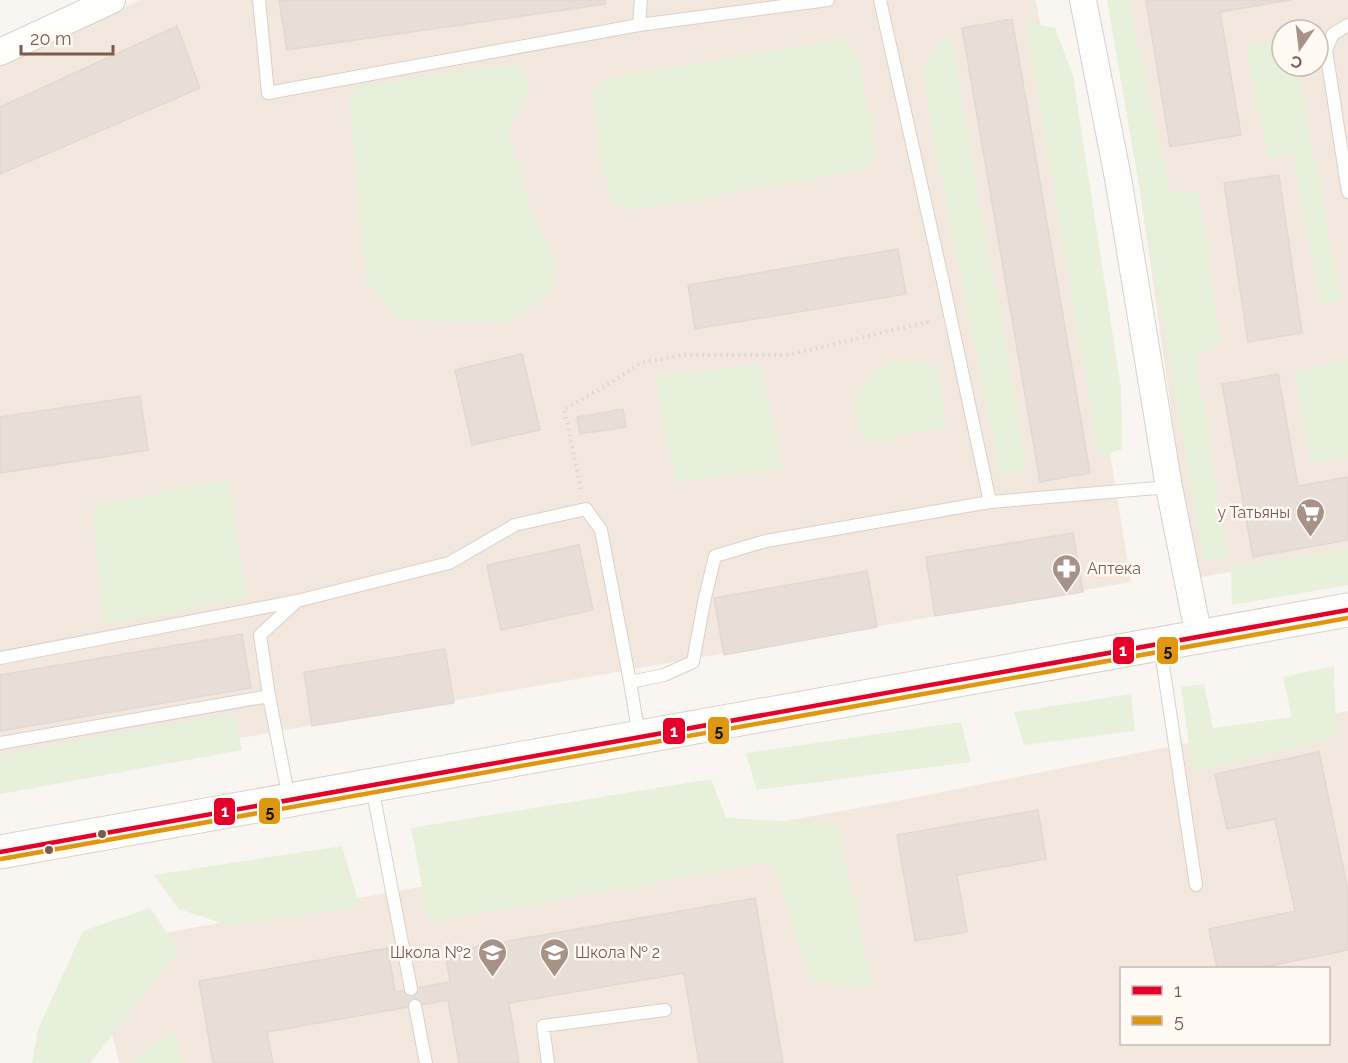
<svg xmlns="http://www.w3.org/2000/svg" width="1348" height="1063" font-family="Raleway,sans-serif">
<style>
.residential{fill:#f2e8de;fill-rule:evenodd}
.green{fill:#e7f0db}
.building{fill:#e6ded7;stroke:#e2d8d2;stroke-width:1.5}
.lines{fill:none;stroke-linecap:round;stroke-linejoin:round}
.lane-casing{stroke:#d7d1cb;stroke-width:14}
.street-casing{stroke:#d7d1cb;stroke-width:28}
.secondary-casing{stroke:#d9d2cb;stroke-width:35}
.path{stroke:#dcd5d0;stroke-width:4;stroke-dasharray:1.5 4.5;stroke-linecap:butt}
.lane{stroke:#fefefd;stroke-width:12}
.street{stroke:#fefefd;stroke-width:26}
.secondary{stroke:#fefefd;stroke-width:33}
.bus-1-casing{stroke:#fffaf3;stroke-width:9}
.bus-2-casing{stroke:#fffaf3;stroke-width:9}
.bus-1{stroke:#e4002b;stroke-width:4.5}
.bus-2{stroke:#de970f;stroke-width:4.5}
.bus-dot{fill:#7a5c4d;stroke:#fffaf3;stroke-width:2}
.labels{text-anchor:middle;stroke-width:5;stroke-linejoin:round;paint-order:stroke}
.poi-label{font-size:16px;fill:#7a5c4d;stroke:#fffaf3;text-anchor:end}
.line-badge{stroke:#fffaf3;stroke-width:2}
.badge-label{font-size:16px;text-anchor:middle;font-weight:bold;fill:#fff}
.pale-badge-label{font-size:16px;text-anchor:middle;font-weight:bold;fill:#111}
</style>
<rect width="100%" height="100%" fill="#f9f5f0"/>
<path class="residential" d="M140 0H1036L1131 582 0 780V65Z
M1113 0H1348V552L1195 578ZM1282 30H1318V66H1282Z
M1348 711V1063H119L92 946 902 800ZM1122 968H1328V1044H1122Z"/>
<path class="green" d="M1107 0H1128L1170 192 1199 193 1221 344 1195 357 1229 557 1204 561Z
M1027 22 1055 28 1073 76 1121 388 1122 449 1100 457 1039 104Z
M950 33 1027 471 1001 477 921 69Z
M1282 38V66H1296L1341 300 1321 304 1292 154 1268 158 1246 45Z
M837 40 850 45 858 57 876 148 873 161 863 170 633 210 618 206 609 196 593 103 594 88 603 79Z
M517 65 531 85 508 131 531 209 556 264 550 294 507 323 397 320 366 279 358 179 349 103 356 87 476 69Z
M888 360 937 366 947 427 864 443 853 399Z
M1348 361V457L1311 464 1294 371Z
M761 364 782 467 676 483 656 377Z
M227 480 247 598 105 625 92 508Z
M1348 550V585L1232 605 1231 567Z
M1334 666 1336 737 1193 772 1181 687 1204 684 1213 728 1292 717 1283 677Z
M1131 694 1135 731 1024 745 1014 712Z
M235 713 242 750 0 794V755Z
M961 722 971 762 757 790 746 753Z
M711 779 726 818 837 824 873 989 811 980 772 862 429 922 411 828Z
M342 846 360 907 227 925 179 909 154 875Z
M150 908 179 950 90 1063H32L38 1029 83 931Z
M175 1031 182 1063H128Z"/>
<path class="building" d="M279 0H605V4L287 50Z
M1146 0H1291L1220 12 1241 135 1170 147Z
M1012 19 1090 473 1040 482 962 28Z
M177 26 200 88 0 174V107Z
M1279 175 1302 333 1248 342 1224 183Z
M898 249 906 294 695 329 688 285Z
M522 354 540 430 472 445 455 370Z
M1278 374 1298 486 1348 477V540L1253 557 1222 384Z
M140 396 148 450 0 473V417Z
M623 409 626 427 580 434 577 417Z
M1073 533 1083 592 935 616 926 557Z
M579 545 593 610 501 630 487 565Z
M867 571 877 627 724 655 714 598Z
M242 634 251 688 0 731V675Z
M445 649 454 703 312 726 304 672Z
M1319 752 1348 891V950L1260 968H1217L1209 929 1295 911 1275 819 1227 829 1215 774Z
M1038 810 1046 859 957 875 967 932 915 941 897 835Z
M755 898 783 1063H699L684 973 509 1003 519 1063H459L448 1000 267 1032 273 1063H213L199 981 388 948 395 992 450 982 445 952Z"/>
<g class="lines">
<defs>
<path id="lane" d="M259 0 268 93 639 25 828 0
M880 0 943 282 990 502
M639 25 641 0
M1348 25 1333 34 1326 50 1348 192
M297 601 449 563 515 525 586 509 601 530 630 682 639 736
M1160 645 1196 885
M0 658 297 601 260 635 269 696 289 799
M630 682 664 675 693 662 704 602 715 556 766 541 990 502 1169 487
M0 743 269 696
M372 787 411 989
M415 1006 426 1063
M548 1063 543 1026 665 1010"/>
<path id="street" d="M1083 0 1118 178 1169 487 1199 637
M0 52 112 0"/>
<path id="secondary" d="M0 852 1348 610"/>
</defs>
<use href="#lane" class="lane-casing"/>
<use href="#street" class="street-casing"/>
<use href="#secondary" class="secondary-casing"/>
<path class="path" d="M581 489 564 409 606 386 640 363 682 355H788L927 322 928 319"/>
<use href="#lane" class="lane"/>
<use href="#street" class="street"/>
<use href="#secondary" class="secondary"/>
<defs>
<path id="bus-1" d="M0 852 1348 610"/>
<path id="bus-2" d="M1 859 1348 618"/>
</defs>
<use href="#bus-1" class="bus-1-casing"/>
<use href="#bus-2" class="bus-2-casing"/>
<use href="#bus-1" class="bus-1"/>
<use href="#bus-2" class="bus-2"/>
</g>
<defs>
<symbol id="supermarket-pin" viewBox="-11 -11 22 30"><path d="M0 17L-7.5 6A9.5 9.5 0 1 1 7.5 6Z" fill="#a69286" stroke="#fffaf3"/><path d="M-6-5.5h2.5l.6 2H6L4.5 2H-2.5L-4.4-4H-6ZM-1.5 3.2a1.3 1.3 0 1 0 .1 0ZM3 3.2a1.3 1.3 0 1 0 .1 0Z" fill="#fff"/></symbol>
<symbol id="pharmacy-pin" viewBox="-11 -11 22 30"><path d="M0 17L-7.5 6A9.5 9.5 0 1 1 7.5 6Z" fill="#a69286" stroke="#fffaf3"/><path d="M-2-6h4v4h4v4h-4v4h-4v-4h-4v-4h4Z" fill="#fff"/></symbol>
<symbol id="school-pin" viewBox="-11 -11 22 30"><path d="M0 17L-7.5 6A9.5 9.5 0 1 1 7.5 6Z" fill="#a69286" stroke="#fffaf3"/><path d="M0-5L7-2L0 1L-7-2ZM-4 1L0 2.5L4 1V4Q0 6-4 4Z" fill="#fff"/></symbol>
</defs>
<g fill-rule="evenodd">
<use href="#supermarket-pin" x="1294" y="496" width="33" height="45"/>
<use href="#pharmacy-pin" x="1050" y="552" width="33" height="45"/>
<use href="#school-pin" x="476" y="936" width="33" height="45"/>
<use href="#school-pin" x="538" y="936" width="33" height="45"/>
</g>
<g class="bus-dot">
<circle cx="102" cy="834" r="5"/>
<circle cx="49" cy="850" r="5"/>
</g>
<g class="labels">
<g class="poi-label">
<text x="1290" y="518">у Татьяны</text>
<text x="1087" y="574" text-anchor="start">Аптека</text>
<text x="471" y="958">Школа №2</text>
<text x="575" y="958" text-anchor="start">Школа № 2</text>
</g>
</g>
<g class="line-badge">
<rect x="1156" y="636" width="23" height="29" rx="6" fill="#de970f"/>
<rect x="1112" y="636" width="23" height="29" rx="6" fill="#e4002b"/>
<rect x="707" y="716" width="23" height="29" rx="6" fill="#de970f"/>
<rect x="662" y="717" width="24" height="28" rx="6" fill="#e4002b"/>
<rect x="258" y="797" width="23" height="28" rx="6" fill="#de970f"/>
<rect x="213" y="797" width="23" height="29" rx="6" fill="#e4002b"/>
</g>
<g class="badge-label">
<text x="1123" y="656">1</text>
<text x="674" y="737">1</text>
<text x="225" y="817">1</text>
</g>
<g class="pale-badge-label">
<text x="1168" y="656">5</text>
<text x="719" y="736">5</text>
<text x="270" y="817">5</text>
</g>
<rect x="1120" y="967" width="210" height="78" fill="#fffaf3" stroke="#cabbb1" stroke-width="1.5"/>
<rect x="1132" y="986" width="30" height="9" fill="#e4002b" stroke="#cabbb1" stroke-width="1.5"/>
<text x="1174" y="997" font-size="18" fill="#7a5c4d">1</text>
<rect x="1132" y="1016" width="30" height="9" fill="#de970f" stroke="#cabbb1" stroke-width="1.5"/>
<text x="1174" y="1027" font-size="18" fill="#7a5c4d">5</text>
<g transform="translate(1300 48) rotate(194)"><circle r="28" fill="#fffaf3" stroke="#cabbb1" stroke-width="1.5"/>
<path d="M0-4.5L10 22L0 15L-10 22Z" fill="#a69286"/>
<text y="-9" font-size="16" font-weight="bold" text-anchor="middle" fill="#7a5c4d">С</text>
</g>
<path d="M21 45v9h92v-9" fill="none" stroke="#7a5c4d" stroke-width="3"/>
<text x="30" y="45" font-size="18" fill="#7a5c4d" stroke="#fffaf3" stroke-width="4.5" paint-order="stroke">20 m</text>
</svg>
